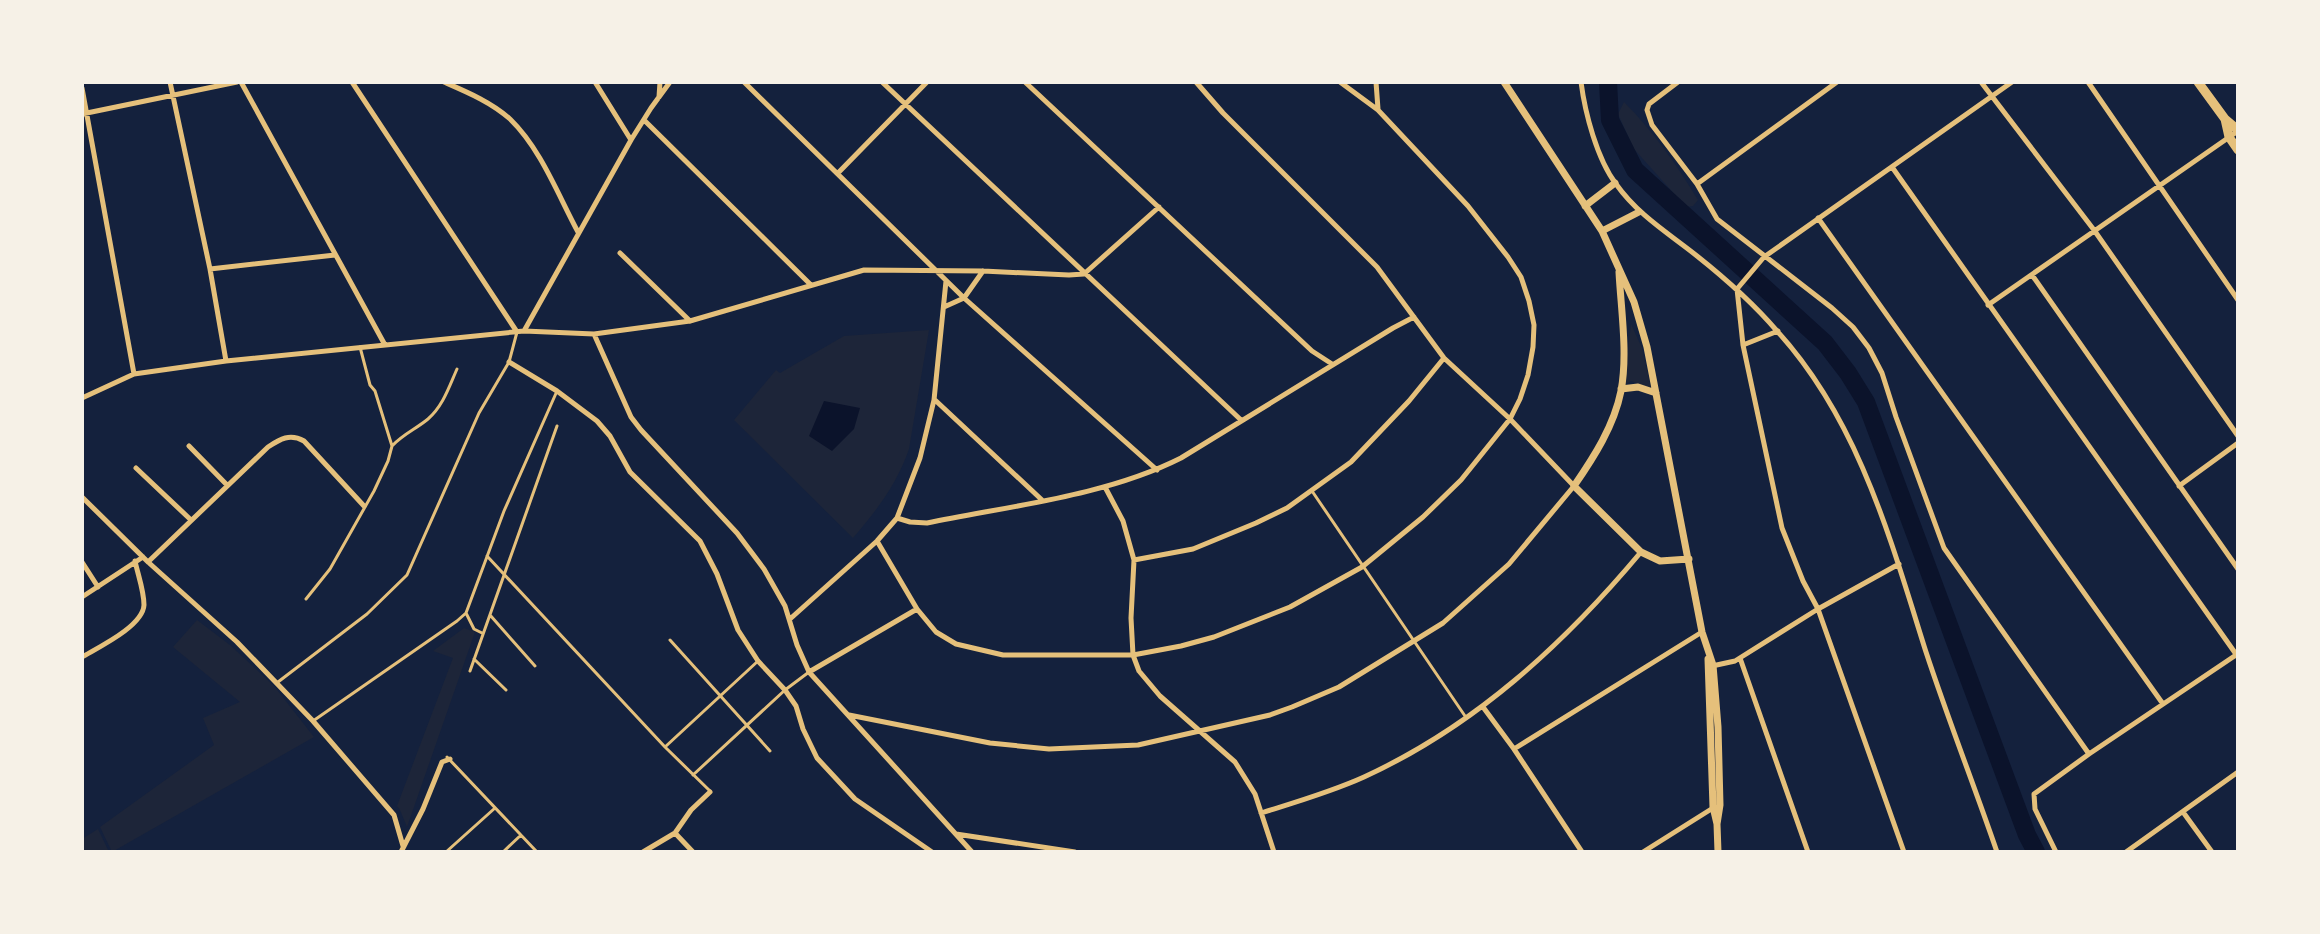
<svg xmlns="http://www.w3.org/2000/svg" width="2320" height="934" font-family="Overpass,sans-serif">
<style>
.green{fill:#1d2539}
.water{fill:#0b132b}
.lines{fill:none;stroke-linecap:round;stroke-linejoin:round}
.river{stroke:#0b132b;stroke-width:18}
.service{stroke:#e5c07b;stroke-width:3}
.minor{stroke:#e5c07b;stroke-width:5}
.tertiary{stroke:#e5c07b;stroke-width:7}
.primary{stroke:#e5c07b;stroke-width:9}
</style>
<rect width="100%" height="100%" fill="#14213d"/>
<path class="green" d="M1624 102C1653 131 1677 165 1698 200L1693 206 1686 207 1634 149 1618 114Z
M1631 324 1642 348 1651 388 1631 381 1624 385Z
M929 330 909 449C897 484 877 510 853 538L734 420 776 370 780 373 844 336Z
M197 620 230 645 274 686 314 737 112 852 100 827 214 745 203 718 240 702 173 647Z
M464 628 475 632 407 827 400 810 397 806 453 658 433 651Z
M98 829 109 852H82V839Z"/>
<path class="water" d="M824 401 860 408 854 429 832 451 809 436Z"/>
<g class="lines">
<path class="river" d="M1608 82 1610 120 1635 170 1825 343 1848 373 1866 402 2027 835 2036 852"/>
<path class="service" d="M392 446C403 434 416 429 428 419 443 406 449 387 457 369
M1312 491 1465 716
M487 556 665 747 710 791
M306 599 330 569 374 491 388 461 392 446 375 391 370 385 360 347
M466 613 474 629 482 633
M490 615 535 666
M670 640 770 751
M474 659 506 690
M470 671 557 426
M278 682 367 614 407 575 479 413 509 362 517 332
M313 721 457 621 466 613 504 511 557 391
M665 747 758 661
M447 757 537 852
M693 775 785 690 809 672
M446 852 495 808
M503 852 521 835"/>
<path class="minor" d="M170 82 210 269 226 361
M241 82 385 345
M352 82 517 332
M444 82C467 92 491 102 510 119 541 149 558 195 578 232
M595 82 631 140
M744 82 964 298 1157 470
M882 82 1241 420
M1025 82 1312 351 1332 364
M1376 82 1378 109
M1581 82C1585 113 1597 159 1616 184 1638 215 1668 233 1697 256 1726 279 1753 303 1777 331 1859 421 1890 538 1926 652 1948 719 1974 785 1997 852
M1678 82 1649 104 1647 110 1652 125 1697 184 1717 219 1832 308 1853 327 1869 348 1882 373 1896 417 1944 548 2089 754
M1981 82 2094 230 2238 436
M2088 82 2238 300
M82 88 134 374
M659 97 660 82
M82 114 237 82
M644 120 811 285
M1892 167 2238 657
M838 173 927 82
M1697 184 1837 82
M1818 218 2163 704
M620 253 690 321
M210 269 335 255
M2032 275 2238 569
M1988 305 2238 131
M944 307 964 298 983 271
M524 331 631 140 651 108 670 82
M594 334 631 417 641 430 737 533 764 569 785 606 797 645 809 672 972 852
M1743 345 1778 331
M509 362 557 391 597 421 610 436 630 472 700 541 717 574 738 630 758 661 785 690 796 706 803 729 817 758 855 799 932 852
M82 398 134 374 226 361 524 331 594 334 690 321 864 270 983 271 1069 275 1084 274 1159 207
M935 400 1042 500
M189 446 227 485
M136 468 191 520
M2179 486 2238 443
M1105 487 1123 521 1134 560 1131 618 1133 655 1139 671 1160 696 1235 762 1255 794 1274 852
M82 497 148 562 237 642 313 721 394 815 403 846
M897 518 910 522 927 523C1009 506 1106 496 1181 458L1393 328 1414 317
M877 541 917 609 936 632 956 644 1003 655H1133L1181 646 1214 637 1290 607 1362 567 1423 517 1461 480 1510 419 1520 399 1528 375 1533 347 1534 325 1529 301 1521 277 1508 257 1468 206 1378 110 1340 82
M1134 560 1193 549 1256 523 1287 508 1351 462 1409 401 1444 358
M82 562 98 587
M148 562 268 447C280 439 290 433 304 441L364 506
M82 597 143 557
M790 619 877 541 897 518 920 458 934 400 946 281
M82 657C99 647 143 626 144 605 144 591 138 575 135 561
M1740 658 1808 852
M1712 666 1735 661 1818 609 1899 564
M809 672 917 609
M1483 707 1514 749 1582 852
M849 715 990 743 1049 749 1138 745 1270 715 1292 707 1339 687 1443 623 1509 564 1574 486 1510 419 1444 358 1377 267 1223 113 1196 82
M1514 749 1702 632
M2183 812 2212 852
M1261 813C1296 802 1331 792 1364 777 1475 726 1563 645 1641 552
M675 833 693 852
M956 834 1075 852
M401 852 423 809 442 762 450 759
M643 852 675 833 691 810 710 792
M1643 852 1713 808
M1904 852 1818 609 1803 581 1782 528 1743 345 1737 289 1764 257 2012 82
M2056 852 2035 809 2034 794 2089 754 2236 655
M2126 852 2238 772"/>
<path class="tertiary" d="M1504 82 1602 231 1634 302 1647 347 1702 632 1713 665 1718 727 1720 805 1717 824
M1585 206 1615 183
M1602 231 1639 212
M1619 272C1621 310 1628 354 1621 391 1614 426 1594 457 1574 486L1641 552 1660 561 1689 559
M1621 389 1638 387 1656 393
M1708 659 1713 807 1717 824 1718 852"/>
<path class="primary" d="M2198 82 2225 119 2238 130
M2225 119 2229 137 2238 150"/>
</g>
<rect width="2320" height="934" fill="none" stroke="#f6f1e7" stroke-width="168"/>
</svg>
